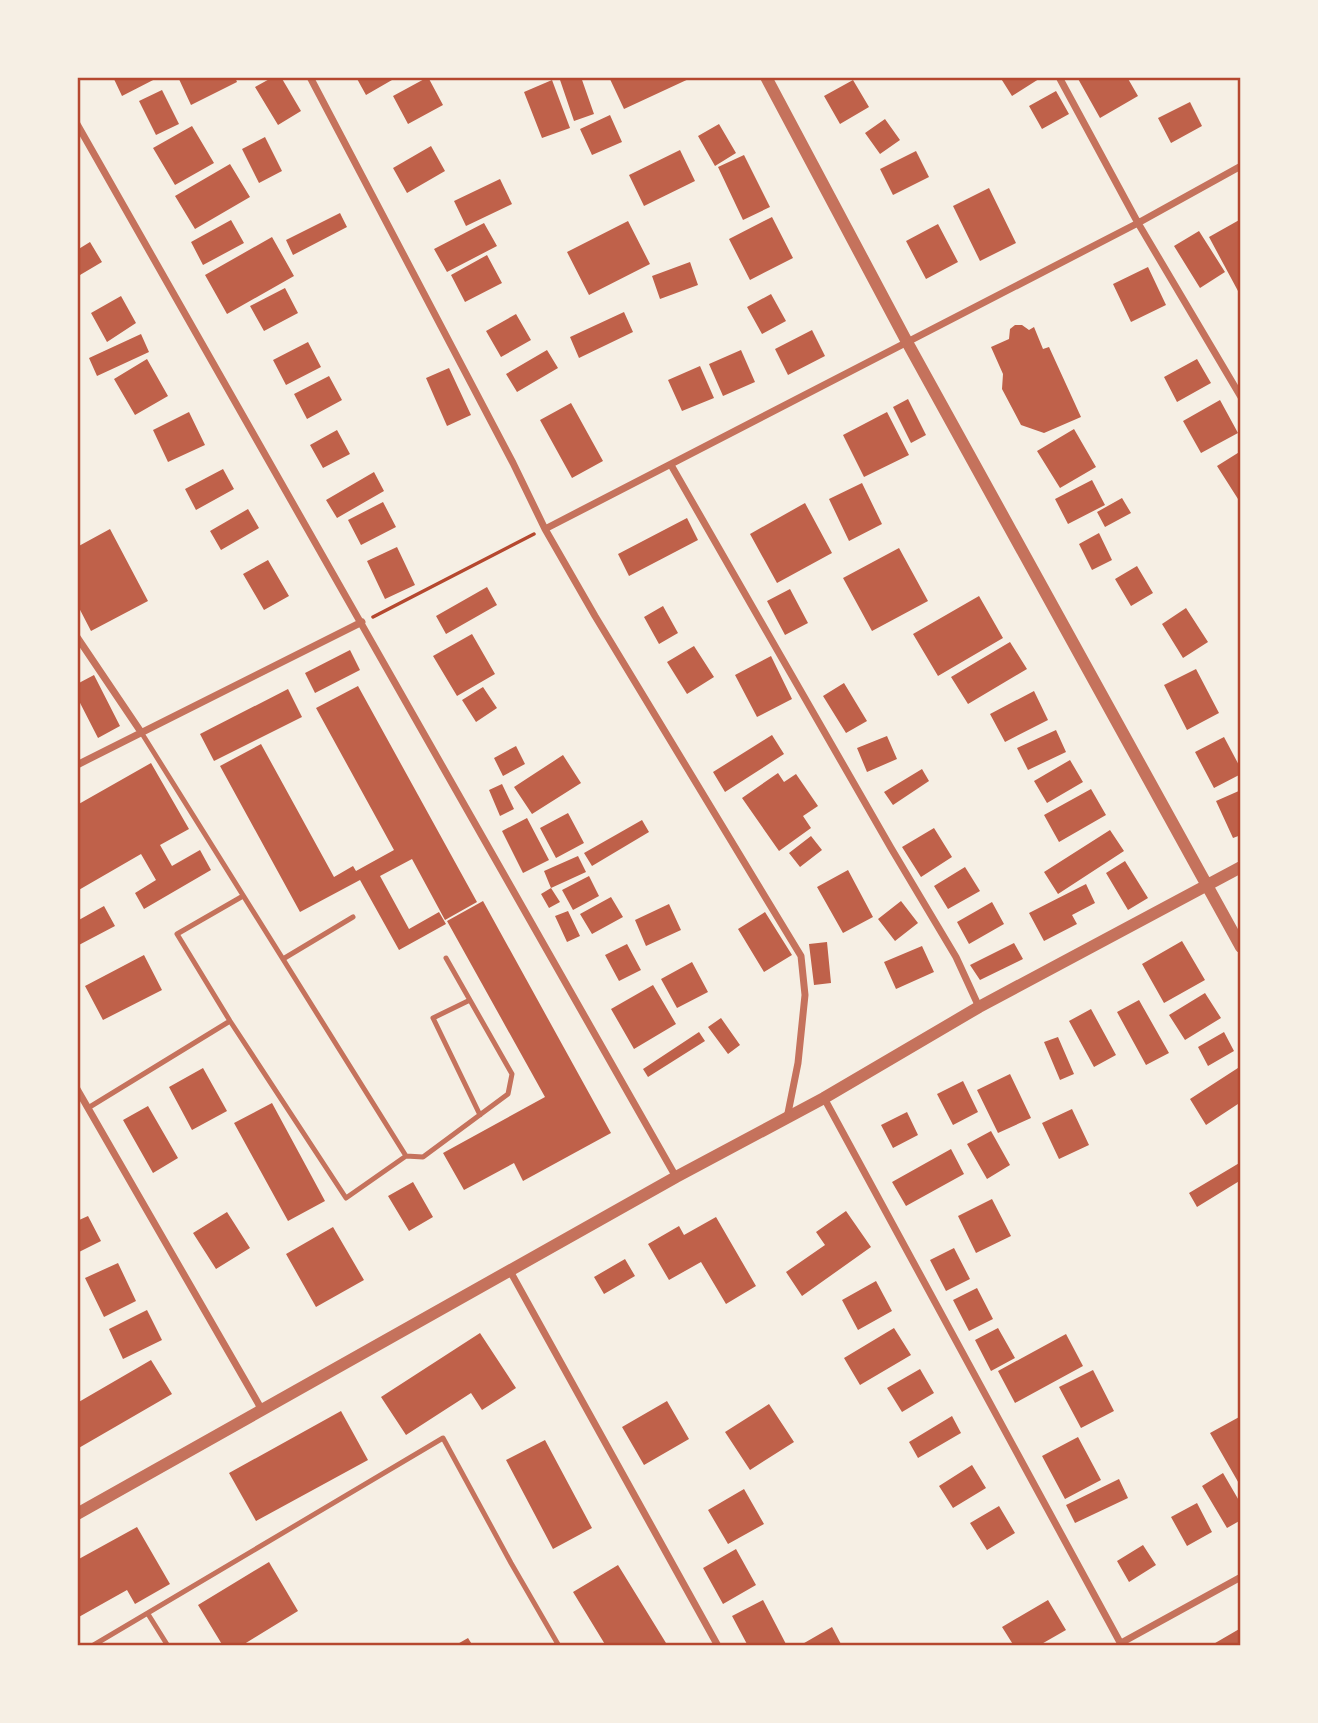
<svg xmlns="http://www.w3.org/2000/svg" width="1318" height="1723" font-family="Roboto,sans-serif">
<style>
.building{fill:#bf614a}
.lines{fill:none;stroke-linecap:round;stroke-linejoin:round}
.path{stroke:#b5482f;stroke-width:3.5}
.service{stroke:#c5725c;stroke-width:5}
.minor{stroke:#c5725c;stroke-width:7}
.tertiary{stroke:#c5725c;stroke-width:12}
.neatline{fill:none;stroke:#b5482f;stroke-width:2.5}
</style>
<rect width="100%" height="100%" fill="#f6efe4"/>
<path class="building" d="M113 77H159L122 96Z
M178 77H235L237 82 191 105Z
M273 77H281L301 111 278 125 255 87Z
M356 77H390L392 80 366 95Z
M428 77 443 105 408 124 393 96Z
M559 77H581L594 114 574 121Z
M609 77H693L624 109Z
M1000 77H1042L1012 96Z
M1077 77H1127L1138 96 1100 118Z
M552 80 570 128 542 138 524 92Z
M853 80 869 107 840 124 824 96Z
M162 90 179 124 156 135 139 101Z
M1056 91 1069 114 1042 129 1029 106Z
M1190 102 1202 126 1171 143 1158 118Z
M610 115 622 142 592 155 580 129Z
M885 119 900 140 880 154 865 133Z
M719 124 736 153 715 166 698 136Z
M192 126 214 163 175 185 153 148Z
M265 137 282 171 259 183 242 149Z
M431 146 445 171 407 193 393 168Z
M680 150 695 181 644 206 629 175Z
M916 151 929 177 893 195 880 169Z
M744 155 770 207 743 220 718 167Z
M230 164 250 197 195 229 175 196Z
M500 179 512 204 466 226 454 201Z
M989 188 1016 243 980 261 953 206Z
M340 213 347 227 293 255 286 240Z
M772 217 793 258 750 280 729 239Z
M1241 219V289L1238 291 1209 237Z
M231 220 244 243 203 265 191 242Z
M628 221 650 264 589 295 567 252Z
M484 223 497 246 447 272 434 249Z
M938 224 958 262 926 279 906 241Z
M1199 231 1225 272 1200 288 1174 246Z
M272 237 294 276 227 314 205 275Z
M90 242 102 262 80 275 77 270V250Z
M487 255 502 283 465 302 451 275Z
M690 262 698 285 660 299 652 276Z
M1148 267 1166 305 1131 322 1113 284Z
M285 288 298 313 264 331 250 306Z
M771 294 786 321 762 334 747 307Z
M121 296 136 323 107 342 91 313Z
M624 312 633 332 579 358 570 337Z
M516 314 531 340 501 357 486 331Z
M1015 325H1022L1029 330 1034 327 1043 349 1049 347 1081 417 1044 433 1021 425 1002 389 1003 374 991 347 1009 339 1010 329Z
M812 330 825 356 788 375 775 349Z
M141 334 149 352 97 376 89 358Z
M308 342 321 367 286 385 273 360Z
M547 350 558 368 517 392 506 374Z
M741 350 755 382 723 396 709 364Z
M147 359 168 396 135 415 114 379Z
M1197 359 1211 383 1177 402 1164 377Z
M700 366 714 398 682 411 668 380Z
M449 368 471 415 447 426 426 378Z
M329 376 342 400 307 419 294 394Z
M908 399 926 435 911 443 893 407Z
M1220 400 1238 433 1201 453 1183 421Z
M571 403 603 461 572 478 540 420Z
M189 412 205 445 168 462 153 430Z
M887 412 909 455 864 477 843 435Z
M1074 429 1096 467 1060 488 1037 451Z
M337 430 350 454 323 468 310 445Z
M1241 451V497L1238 499 1217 466Z
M223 469 234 489 196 510 185 489Z
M374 472 384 491 337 518 326 500Z
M1092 480 1105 505 1068 524 1055 499Z
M862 483 882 524 849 541 829 499Z
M1122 498 1131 513 1105 527 1097 512Z
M383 502 396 527 361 545 348 520Z
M805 503 832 553 777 583 750 534Z
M248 509 259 528 221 550 210 531Z
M687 518 698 540 629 576 618 554Z
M110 529 148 601 91 631 77 604V547Z
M1099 533 1112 560 1092 570 1079 544Z
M397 547 415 585 385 599 367 561Z
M899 548 928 601 872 631 843 578Z
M268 560 289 596 264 610 243 574Z
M1137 566 1153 593 1131 606 1115 579Z
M487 587 497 605 446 634 436 616Z
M790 589 808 623 785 635 767 601Z
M979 596 1003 638 938 676 913 634Z
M663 606 678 633 659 644 644 617Z
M1186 608 1208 642 1183 658 1162 624Z
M472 634 495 674 457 696 433 656Z
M1010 642 1027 669 968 704 951 677Z
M694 646 714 677 687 694 667 662Z
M350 650 360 670 315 693 305 673Z
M771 656 792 699 757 717 735 675Z
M1196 669 1219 713 1187 730 1164 685Z
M94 675 120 726 98 738 77 697V684Z
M844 683 867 721 846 733 823 696Z
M358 686 477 902 445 920 412 859 380 876 409 929 439 912 446 924 399 950 360 880 300 912 220 766 261 744 334 877 353 866 356 871 394 850 316 708Z
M483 687 497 708 476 722 462 700Z
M288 689 302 717 214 761 200 734Z
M1034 691 1048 720 1005 742 990 714Z
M1056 730 1066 752 1028 770 1017 748Z
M772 735 784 754 725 792 713 772Z
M887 736 897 759 867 772 857 748Z
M1224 737 1241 769V774L1214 788 1195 752Z
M516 746 525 764 503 776 494 758Z
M563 755 581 783 532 814 514 787Z
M1070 760 1083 782 1047 803 1034 781Z
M151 763 189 829 160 845 172 866 200 850 211 870 144 909 135 893 156 880 141 854 77 891V805Z
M922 769 929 781 893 805 884 792Z
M778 773 784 782 796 774 818 806 803 816 811 828 779 851 742 798Z
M502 784 514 809 500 816 489 790Z
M1091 789 1106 815 1059 842 1044 815Z
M1241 790V835L1233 838 1216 801Z
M568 813 584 843 556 858 540 828Z
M527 818 549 860 523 873 502 831Z
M642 820 649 832 592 866 584 853Z
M934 828 952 857 921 877 902 847Z
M1110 830 1124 851 1058 894 1044 872Z
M811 836 822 850 800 867 789 853Z
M578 856 586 872 551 888 544 871Z
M1125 861 1148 898 1128 910 1106 873Z
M965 867 980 891 948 909 934 886Z
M848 870 873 917 843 933 817 887Z
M589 876 599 896 573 910 562 890Z
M1086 884 1095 903 1072 915 1077 924 1044 941 1029 913Z
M551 888 560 902 549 908 541 894Z
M611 897 623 917 592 934 580 914Z
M483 901 611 1133 523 1181 514 1163 464 1190 443 1153 545 1097 447 921Z
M901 901 918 923 895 941 878 919Z
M992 902 1004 924 969 944 957 922Z
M669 904 681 930 646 946 635 920Z
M104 906 115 926 77 946V921Z
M568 911 580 936 567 942 555 916Z
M765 912 792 955 764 972 738 929Z
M1182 941 1205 980 1164 1003 1142 964Z
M827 942 831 983 814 985 809 944Z
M1014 943 1023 959 980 980 970 965Z
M627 944 641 970 619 981 605 955Z
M922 946 934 972 896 989 884 962Z
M144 955 162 990 103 1020 85 986Z
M692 962 708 992 677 1008 661 979Z
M653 985 676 1024 634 1049 611 1009Z
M1205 993 1221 1018 1185 1040 1169 1015Z
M1139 1000 1169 1053 1146 1065 1117 1012Z
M1091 1009 1116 1055 1094 1067 1069 1021Z
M721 1018 740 1045 728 1054 708 1027Z
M699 1032 705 1041 648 1077 643 1069Z
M1224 1032 1234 1051 1208 1066 1198 1047Z
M1058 1037 1074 1074 1060 1080 1044 1042Z
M1241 1066V1102L1206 1125 1190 1099Z
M203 1068 227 1111 192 1130 169 1087Z
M1010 1074 1031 1118 998 1133 977 1090Z
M963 1081 978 1112 953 1125 937 1094Z
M272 1103 325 1201 288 1221 234 1123Z
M148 1106 178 1158 153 1173 123 1120Z
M1072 1109 1089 1145 1059 1159 1042 1123Z
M907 1112 918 1135 893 1148 881 1125Z
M991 1131 1010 1165 987 1179 967 1144Z
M951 1149 964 1174 906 1206 892 1182Z
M1241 1162V1180L1197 1207 1189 1193Z
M413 1182 433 1217 409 1231 388 1196Z
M992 1199 1011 1236 976 1253 958 1216Z
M846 1211 871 1247 802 1296 786 1272 825 1245 816 1232Z
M227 1212 250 1248 216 1269 193 1233Z
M88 1216 101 1241 77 1253V1221Z
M716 1217 756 1286 726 1304 701 1262 669 1280 648 1244 679 1226 684 1235Z
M333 1227 364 1280 316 1307 286 1254Z
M954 1248 970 1279 946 1291 930 1260Z
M625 1259 635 1276 604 1294 594 1277Z
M118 1263 136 1301 104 1317 85 1278Z
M876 1281 892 1311 858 1330 842 1300Z
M977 1288 993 1319 969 1331 953 1300Z
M147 1310 162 1340 123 1359 109 1329Z
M894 1328 911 1355 860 1385 844 1358Z
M998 1328 1015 1358 991 1371 975 1340Z
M480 1333 516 1388 482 1410 471 1393 406 1435 381 1397Z
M1066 1334 1083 1366 1015 1403 998 1371Z
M151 1360 172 1394 77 1449V1403Z
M920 1369 934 1393 902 1412 887 1388Z
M1093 1370 1114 1411 1081 1428 1059 1387Z
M667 1401 689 1439 644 1465 622 1427Z
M769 1404 794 1442 750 1470 725 1432Z
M341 1411 368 1460 256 1521 229 1473Z
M952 1416 961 1433 918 1458 909 1442Z
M1241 1416V1487L1210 1433Z
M1078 1437 1101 1480 1065 1499 1042 1456Z
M545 1440 592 1528 553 1549 506 1460Z
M972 1465 986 1488 953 1508 939 1486Z
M1223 1473 1241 1504V1520L1227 1528 1202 1486Z
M1119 1479 1128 1498 1075 1523 1066 1505Z
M744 1489 764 1524 728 1544 708 1510Z
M1197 1503 1212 1532 1187 1546 1171 1517Z
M999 1506 1015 1533 987 1550 970 1523Z
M137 1527 170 1584 135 1604 127 1590 77 1618V1560Z
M1143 1545 1156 1565 1129 1582 1117 1561Z
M736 1549 756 1585 723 1604 703 1568Z
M269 1562 298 1611 241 1646H223L198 1605Z
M618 1565 666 1643 661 1646H606L573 1592Z
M763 1600 787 1646H748L732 1616Z
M1048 1600 1066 1630 1038 1646H1014L1002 1627Z
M832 1627 842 1646H799Z
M1241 1628V1646H1210Z
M468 1638 473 1646H454Z"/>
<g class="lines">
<path class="path" d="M373 617 534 534"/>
<path class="service" d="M141 732 406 1156 423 1157 508 1094 512 1074 446 958
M243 896 177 934 230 1021 346 1198 406 1156
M283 959 353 917
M470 1000 433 1018 480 1115
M88 1108 230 1021
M148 1614 168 1646
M92 1646 443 1438 511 1563 559 1646"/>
<path class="minor" d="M310 77 513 463 545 529 595 616 801 956 805 995 798 1063 787 1118
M1059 77 1138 223 1241 397
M77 124 676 1177
M671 465 891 848 956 957 979 1007
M545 529 1138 223 1241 166
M77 637 141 732
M77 765 362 622
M77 1089 262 1410
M824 1098 1122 1646
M510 1271 718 1646
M1121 1643 1241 1577"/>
<path class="tertiary" d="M766 77 907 342 1241 947
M77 1514 676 1177 824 1098 979 1007 1241 867"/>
</g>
<rect width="1318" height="1723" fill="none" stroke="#f6efe4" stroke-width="158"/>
<rect x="79" y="79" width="1160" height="1565" class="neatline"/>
</svg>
